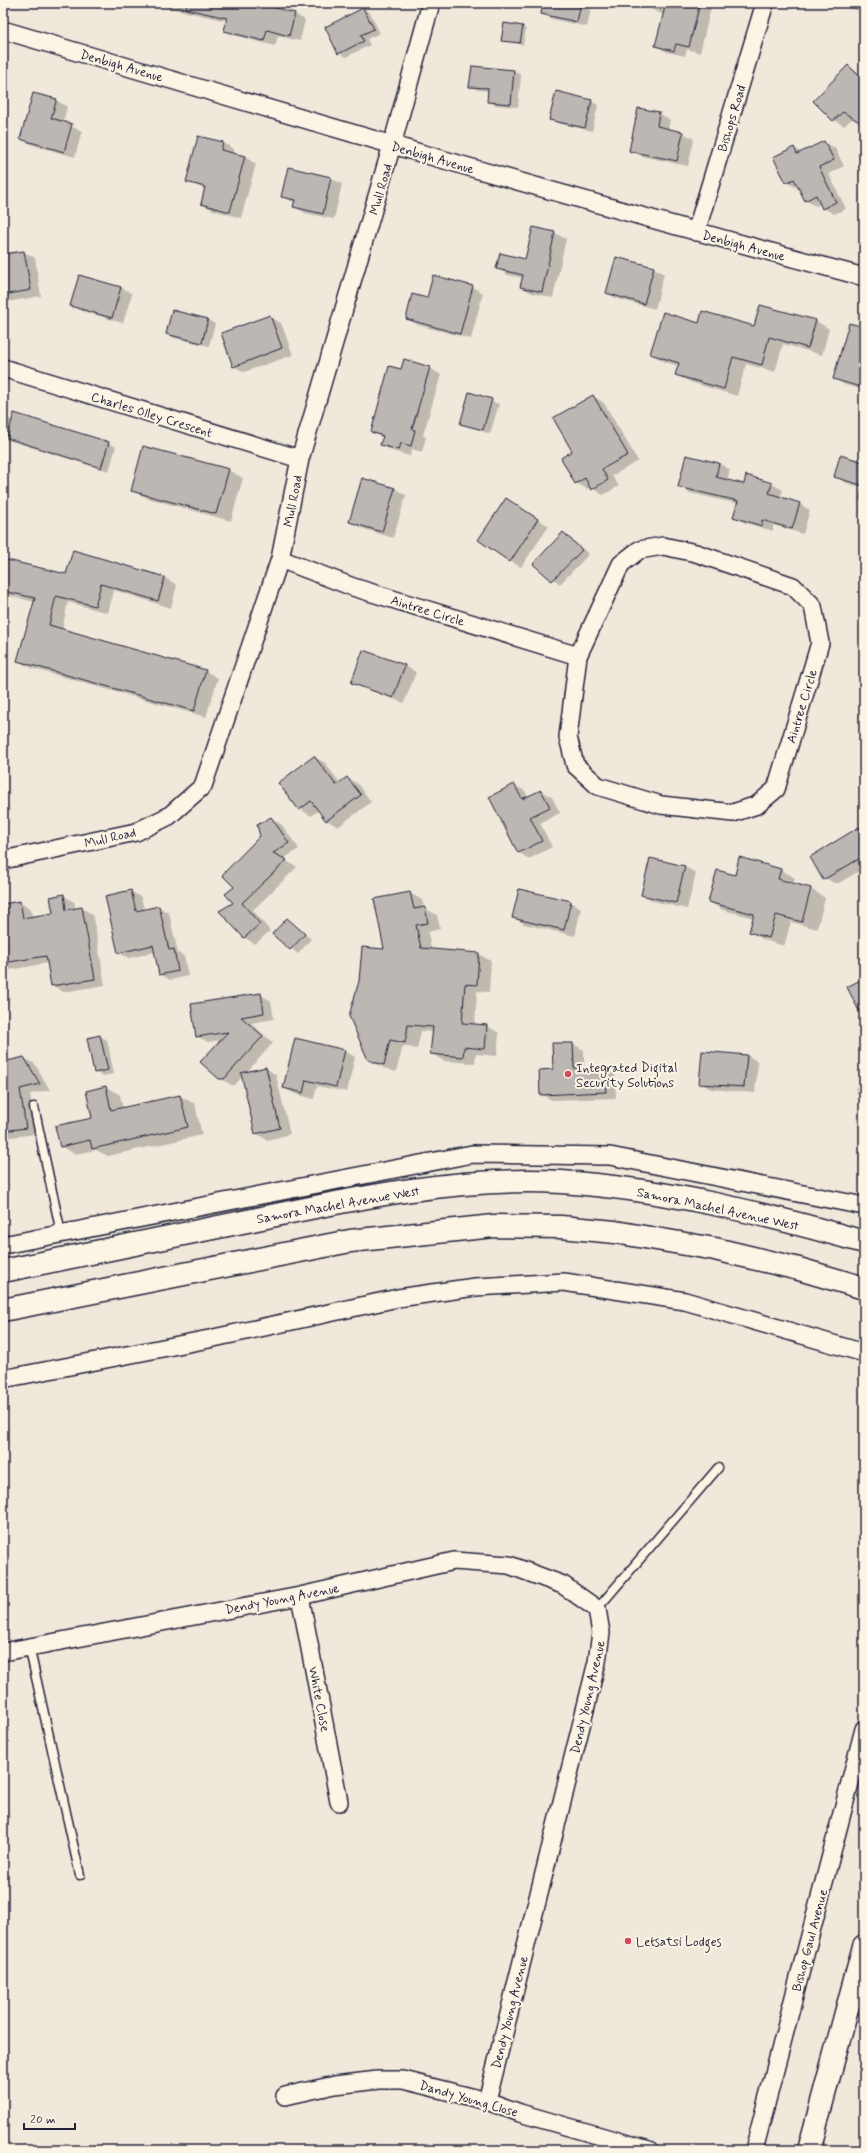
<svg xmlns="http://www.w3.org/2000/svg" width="867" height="2153" font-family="Mynerve,sans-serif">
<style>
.shadow{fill:#0003}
.building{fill:#bcb7b3;stroke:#22223b}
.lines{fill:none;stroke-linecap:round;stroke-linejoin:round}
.lane-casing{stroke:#22223b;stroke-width:11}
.street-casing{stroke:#22223b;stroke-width:20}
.secondary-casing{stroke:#22223b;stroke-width:25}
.highway-casing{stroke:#22223b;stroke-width:25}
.lane{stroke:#fcf5e5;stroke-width:8}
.street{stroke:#fcf5e5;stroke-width:17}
.secondary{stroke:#fcf5e5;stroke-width:22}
.highway{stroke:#fcf5e5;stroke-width:22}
.poi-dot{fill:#d1495b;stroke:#fcf5e5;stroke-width:1.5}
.labels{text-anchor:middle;stroke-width:4;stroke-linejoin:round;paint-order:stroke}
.street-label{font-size:13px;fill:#22223b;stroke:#fcf5e5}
.poi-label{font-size:13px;fill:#22223b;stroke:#fcf5e5;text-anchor:start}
</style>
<rect width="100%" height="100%" fill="#efe8db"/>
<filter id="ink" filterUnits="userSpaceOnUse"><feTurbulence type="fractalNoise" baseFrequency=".025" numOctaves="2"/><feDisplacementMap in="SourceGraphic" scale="8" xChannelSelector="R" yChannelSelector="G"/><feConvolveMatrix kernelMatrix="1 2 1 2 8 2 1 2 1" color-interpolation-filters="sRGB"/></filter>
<g filter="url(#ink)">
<path class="shadow" d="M121 3H142L141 8Z
M161 3H274L272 8 295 14 305 20 300 41 278 36 275 46 236 36 225 30 227 21 169 8Z
M544 3H573L591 10 587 27 552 19 542 14Z
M647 3H705L711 7 700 53 687 49 685 56 667 52 656 46 664 15 646 7Z
M834 3H864V12L837 5Z
M363 9 370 13 380 33 367 39 370 45 346 57 339 53Z
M522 27 526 29 523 45 503 40Z
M849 66 864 77V124L854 117 844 126 834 120Z
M472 67 514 71 521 75 518 107 495 105 488 101 489 91 478 90 470 86Z
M3 84 8 87 3 106Z
M56 100 67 107 63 123 82 131 75 157 32 145 21 138Z
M591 101 598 105 592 131 557 123 550 119Z
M639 109 659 113 670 120 668 130 683 133 694 139 688 166 641 156 630 150Z
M199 137 223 143 234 149 232 154 245 157 256 164 241 218 213 210 202 204 206 190 187 181Z
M824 142 835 148 844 166 829 174 846 209 834 214 823 208 821 204 816 206 805 200 799 187 797 188 786 182 794 148 802 153Z
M289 168 331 178 342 184 334 219 305 213 295 207V203L282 196Z
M533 228 555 233 566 239 553 298 532 293 521 287 523 278 508 275 497 268 526 260Z
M24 252 35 258 41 296 7 302 3 300V255Z
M654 268 664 274 655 309 618 299 607 293Z
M80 276 121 287 132 294 123 323 82 311 71 305Z
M472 287 483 293 471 339 418 325 407 318 428 299Z
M270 317 281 323 293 355 244 372 234 366Z
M208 320 215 324 209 346 174 338 167 333Z
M816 321 829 329 822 355 783 344 775 372 746 364 737 396 690 382 676 375 679 366 665 362 652 354 699 324 755 327Z
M864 328V390L845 385 834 379Z
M404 361 430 368 441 375 423 435 426 437 422 452 412 449 410 456 392 451 382 444 383 438 373 432 402 371Z
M469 394 499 404 490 434 461 423Z
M593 396 604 403 638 461 612 476 619 486 603 495 591 487 587 489 576 483 574 452Z
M15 415 109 443 116 447 109 471 4 439 3 442V418L13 420Z
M719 463 730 470 727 481 744 485 747 476 772 484 783 490 780 498 799 504 810 510 803 534 773 525V531L745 523 735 516 739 504 690 493 680 486Z
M864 463V504L858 500 862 487 846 483 835 476Z
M228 470 243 478 231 521 147 498 132 490Z
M363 479 395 489 406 495 393 538 361 528 350 521Z
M517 506 549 526 521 567 510 561Z
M564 533 589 554 560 584 535 564Z
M73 551 165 578 177 585 171 608 114 590 108 613 68 602 62 630 205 671 218 678 206 717 31 668 18 661 35 602 3 594V560L67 575Z
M363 651 405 666 416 672 404 703 363 688 352 682Z
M314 757 325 763 340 783 347 778 358 784 371 802 338 827 327 820 319 810 311 816 300 809 280 783Z
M514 785 525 791 528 797 541 791 552 797 560 813 540 823 552 847 529 859 518 852 490 797Z
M271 818 282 825 299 849 283 859 297 867 253 910 270 931 255 944 245 938 220 912 234 903 236 887Z
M859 828 864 831V868L839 883H834L823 877Z
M651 859 685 867 696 873 687 909 653 901 642 894Z
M781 870 795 878 793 884 811 889 825 898 817 929 791 922 784 946 764 940 750 932 754 918 723 910 709 902 735 876Z
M130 891 141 897 144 910 159 907 169 913 178 953 184 956 188 976 170 980 160 974 155 952 129 958 119 953Z
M410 893 422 900 424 908 437 915 440 929 428 932 431 950 479 954 491 961 489 992 477 991 475 1025 487 1026 499 1033 497 1056 476 1054 475 1063 444 1061 432 1054 433 1032 421 1031 417 1049 403 1046 396 1072 381 1067 369 1059 386 950Z
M63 895 74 902 76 910 82 908 93 915 105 985 63 992 52 985 48 963 3 971V905L20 903 31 909 33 917 54 914Z
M570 902 581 908 575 936 524 924 513 917Z
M287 919 311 939 298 954 274 934Z
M261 995 271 1001 274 1019 251 1023 273 1043 246 1073 266 1068 276 1075 290 1134 267 1140 256 1133 243 1076 235 1085H231L220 1078 221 1040 208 1042 197 1036Z
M100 1036 107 1040 114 1074 102 1076 95 1072Z
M573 1044 584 1050V1069L604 1068 615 1074 616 1098 552 1100 541 1094Z
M344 1051 355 1057 347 1092 317 1086 314 1099 295 1094 284 1088Z
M747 1055 758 1062 755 1093 711 1089 700 1083Z
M24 1058 35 1064 50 1090 30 1094 36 1134 3 1138V1063Z
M864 1084V1106L855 1088Z
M106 1087 120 1095 123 1109 180 1096 195 1104 202 1135 108 1156 96 1150 75 1154 60 1146 94 1118Z"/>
<path class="building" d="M187 3H256L295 13 289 36 267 30 264 41 224 31 227 18 186 9Z
M543 3H581L577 22 541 14Z
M666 3H700L689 47 676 44 674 51 655 46Z
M363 8 374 29 361 35 364 41 338 54 325 27Z
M504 23 523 26 520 43 501 41Z
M848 65 864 81V125L843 112 833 121 813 101Z
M472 66 514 70 511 104 487 102 488 88 469 87Z
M556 91 592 100 585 128 549 120Z
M33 93 57 99 51 118 72 124 64 152 20 139Z
M638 108 659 112 657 126 683 132 677 161 629 151Z
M198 136 223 142 221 150 245 156 230 212 201 204 205 187 186 182Z
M824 141 834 160 819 167 836 202 822 209 816 195 805 201 794 179 786 183 773 157 794 147 797 154Z
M288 167 331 177 323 214 293 207 295 200 281 197Z
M533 227 555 232 542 292 520 287 523 275 496 269 500 253 525 259Z
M24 251 31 290 3 295V254Z
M616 257 654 267 644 304 606 293Z
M79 275 121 287 112 318 70 306Z
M433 275 473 286 460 334 406 319 412 294 427 298Z
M760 305 816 320 808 348 769 337 762 365 733 357 724 389 675 375 679 363 650 354 663 312 699 323 702 311 754 326Z
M172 310 208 319 202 343 166 334Z
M270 315 282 348 233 367 221 333Z
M849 323 864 327V388L833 379Z
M404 359 430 367 412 429 415 430 411 446 401 443 399 450 380 445 383 436 371 432 389 366 401 369Z
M469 392 492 399 483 430 460 424Z
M593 395 628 455 602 469 608 480 591 490 585 478 575 484 561 458 572 451 553 418Z
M14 413 109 442 101 468 7 438Z
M143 446 229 469 216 514 131 491Z
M686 455 719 463 716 477 744 484 746 475 772 483 769 493 800 503 792 529 762 520V526L733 517 738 501 678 487Z
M840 455 864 462V486L834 477Z
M362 478 395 488 382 532 349 522Z
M506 498 538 519 510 562 478 540Z
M563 532 582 550 552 581 533 564Z
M73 550 165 577 158 601 101 584 95 606 56 596 49 625 206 670 194 711 17 661 35 598 3 591V559L66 574Z
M363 650 405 665 393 698 351 683Z
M314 756 336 785 347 777 361 795 326 821 311 801 299 810 278 783Z
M514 784 522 799 541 790 550 807 530 817 542 841 518 853 489 797Z
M271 817 289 843 273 853 287 860 242 903 260 924 244 938 219 911 233 903 225 894 234 887 222 875 260 836 257 825Z
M859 827 864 835V856L823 880 810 857Z
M739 857 781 869 778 879 811 888 802 922 776 915 769 938 749 932 754 914 708 902 717 870 735 875Z
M650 858 685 866 676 903 641 895Z
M519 889 571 901 564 930 512 918Z
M131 890 136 911 159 906 169 950 174 949 178 971 159 975 153 945 118 953 105 896Z
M410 892 414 909 425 907 428 923 416 925 421 948 479 953 477 985 465 984 462 1023 487 1025 485 1049 464 1047 463 1057 430 1054 433 1027 408 1025 405 1043 390 1040 384 1065 368 1060 349 1016 359 981 362 947 384 949 374 899Z
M64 894 66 910 82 907 95 979 51 986 46 956 3 963V904L20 901 23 918 53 913 50 897Z
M287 918 305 934 290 950 272 934Z
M864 978V1021L847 987Z
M261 993 264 1013 241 1017 263 1036 224 1079H219L200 1062 228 1032 196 1037 191 1004Z
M100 1035 108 1070 94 1073 87 1038Z
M295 1038 345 1050 336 1087 306 1080 303 1093 283 1088Z
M552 1043H573L574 1068 604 1067 606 1092 540 1095 539 1070 553 1069Z
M702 1051 747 1055 744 1087 699 1084Z
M24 1057 40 1084 20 1089 26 1128 3 1131V1062Z
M266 1067 280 1128 255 1134 241 1073Z
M106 1086 111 1110 180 1095 188 1127 92 1149 90 1140 60 1147 55 1126 92 1118 86 1091Z"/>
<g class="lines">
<defs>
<path id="lane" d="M34 1107 61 1233
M597 1609 718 1468
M29 1646 80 1875"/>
<path id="street" d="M3 30C289 115 575 200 864 277
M696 232 765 3
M3 368 300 459
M663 546 696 553 793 586 813 606 820 643 776 789 757 805 733 813 661 805 598 786 575 765 568 737 578 656 621 564 639 550Z
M280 559 353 587 578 656
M3 860 136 832 169 816 203 786 280 559 300 459 392 145 431 3
M3 1245 472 1154 610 1156 864 1206
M3 1379 209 1339 398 1298 475 1287 564 1282 685 1301 864 1353
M300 1596 339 1802
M3 1652 300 1596 454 1561 509 1565 563 1585 597 1609 601 1633 597 1662 487 2101
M285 2096 335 2085 378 2080H403L487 2101 520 2113 649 2150
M754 2150 864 1729"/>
<path id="secondary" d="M809 2150 864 1946"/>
<path id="highway" d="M3 1271C88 1254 172 1236 257 1219 356 1198 460 1176 562 1182 665 1189 766 1214 864 1242
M3 1310 350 1241 494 1226 561 1227 615 1232 715 1249 799 1269 864 1288"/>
</defs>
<use href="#lane" class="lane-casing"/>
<use href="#street" class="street-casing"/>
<use href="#secondary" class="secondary-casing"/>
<use href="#highway" class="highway-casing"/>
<use href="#lane" class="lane"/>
<use href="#street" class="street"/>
<use href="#secondary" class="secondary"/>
<use href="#highway" class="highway"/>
</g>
</g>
<g class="poi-dot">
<circle cx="568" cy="1074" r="4"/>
<circle cx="628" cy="1941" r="4"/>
</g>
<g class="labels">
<g class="street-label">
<text transform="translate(122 65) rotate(16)" y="5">Denbigh Avenue</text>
<text transform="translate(731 118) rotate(-73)" y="5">Bishops Road</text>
<text transform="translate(433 157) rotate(16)" y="5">Denbigh Avenue</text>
<text transform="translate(380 189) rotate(-74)" y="5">Mull Road</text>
<text transform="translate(744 245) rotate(15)" y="5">Denbigh Avenue</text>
<text transform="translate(152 414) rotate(17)" y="5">Charles Olley Crescent</text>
<text transform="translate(292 501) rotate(-79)" y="5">Mull Road</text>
<text transform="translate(428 610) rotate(17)" y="5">Aintree Circle</text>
<text transform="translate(801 706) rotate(-73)" y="5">Aintree Circle</text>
<text transform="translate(110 837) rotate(-13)" y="5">Mull Road</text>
<text transform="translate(338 1204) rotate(-10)" y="5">Samora Machel Avenue West</text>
<text transform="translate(718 1208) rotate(12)" y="5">Samora Machel Avenue West</text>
<text transform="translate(282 1598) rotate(-11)" y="5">Dendy Young Avenue</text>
<text transform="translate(587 1697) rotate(-77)" y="5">Dendy Young Avenue</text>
<text transform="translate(320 1699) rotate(79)" y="5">White Close</text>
<text transform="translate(809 1940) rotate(-75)" y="5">Bishop Gaul Avenue</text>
<text transform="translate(509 2012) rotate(-76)" y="5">Dendy Young Avenue</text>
<text transform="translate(469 2098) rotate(16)" y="5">Dandy Young Close</text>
</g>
<g class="poi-label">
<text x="576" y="1072">Integrated Digital<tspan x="576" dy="15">Security Solutions</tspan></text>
<text x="636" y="1946">Letsatsi Lodges</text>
</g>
</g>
<rect width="867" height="2153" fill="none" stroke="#fcf5e5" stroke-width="16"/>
<rect x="8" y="8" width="851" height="2137" fill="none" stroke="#22223b" stroke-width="1.5" filter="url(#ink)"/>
<path d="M24 2123v6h51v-6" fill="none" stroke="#22223b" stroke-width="2"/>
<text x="30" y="2123" font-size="12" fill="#22223b" stroke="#fcf5e5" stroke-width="3" paint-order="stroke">20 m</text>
</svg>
